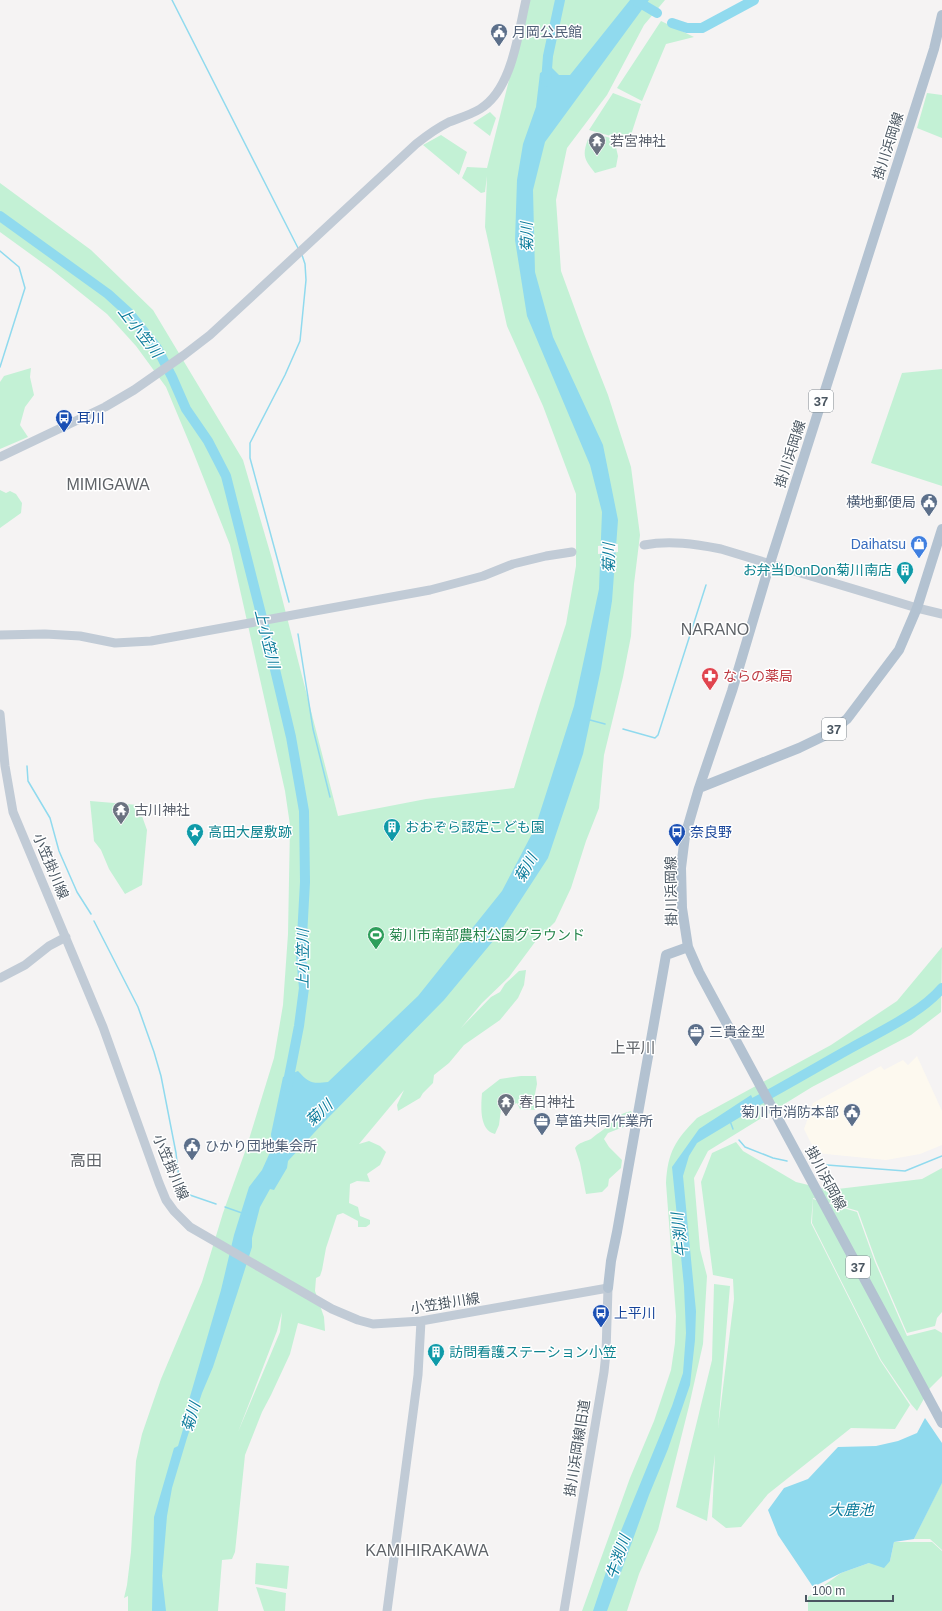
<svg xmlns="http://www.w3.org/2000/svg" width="942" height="1611" font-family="Helvetica,'Noto Sans JP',sans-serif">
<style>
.commercial{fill:#fdf9ef}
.green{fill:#c3f1d5;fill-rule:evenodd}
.water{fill:#90daee}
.pier{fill:#f5f3f3}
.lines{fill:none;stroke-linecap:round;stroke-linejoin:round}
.stream{stroke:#90daee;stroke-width:1.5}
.river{stroke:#90daee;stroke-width:10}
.secondary{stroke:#c1cbd6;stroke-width:9}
.primary{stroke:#b3c2d1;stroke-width:10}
.labels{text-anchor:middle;stroke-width:3;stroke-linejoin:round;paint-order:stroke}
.shield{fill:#fff;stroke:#808990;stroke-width:1}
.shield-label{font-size:13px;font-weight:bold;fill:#4a5661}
.service-label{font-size:14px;fill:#4e5e75;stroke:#fff;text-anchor:start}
.worship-label{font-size:14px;fill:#5b616d;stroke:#fff;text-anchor:start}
.street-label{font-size:14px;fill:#4a5661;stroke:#fff}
.transit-label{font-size:14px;fill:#164399;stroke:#fff;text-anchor:start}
.shop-label{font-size:14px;fill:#366cbe;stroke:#fff;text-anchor:end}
.culture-label{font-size:14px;fill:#0d838f;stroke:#fff;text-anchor:start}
.health-label{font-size:14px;fill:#be3a42;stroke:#fff;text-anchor:start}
.leisure-label{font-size:14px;fill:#27864d;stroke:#fff;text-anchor:start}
.water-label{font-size:15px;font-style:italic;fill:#0c7c9b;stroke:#fff}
.neighbourhood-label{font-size:15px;fill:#5f6368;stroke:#fff}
.quarter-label{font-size:16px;fill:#5f6368;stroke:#fff}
</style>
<rect width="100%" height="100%" fill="#f5f3f3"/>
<path class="commercial" d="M917 1056 942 1111V1145L920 1154 886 1160 816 1153 804 1129 813 1103 881 1066 884 1070 903 1060 908 1065Z"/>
<path class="green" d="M529 0H665L644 25 607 95 567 148 556 200 561 271 584 334 608 395 631 467 640 535 634 584 631 636 623 677 604 755 599 808 586 841 571 888 555 922 535 942 509 977 482 1003 461 1028 491 997 500 992 505 984 519 971 526 970 524 985 518 998 500 1020 464 1045 449 1063 434 1075 433 1083 423 1093 420 1098 398 1111 397 1105 404 1090 359 1144 369 1141 380 1146 386 1152 380 1165 367 1174 370 1182 357 1181 350 1184 349 1203 358 1207 360 1216 370 1220V1224L366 1227H358V1221L343 1213 337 1215 326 1248 322 1270 320 1276 316 1278 315 1291 324 1317 325 1331 298 1323 290 1354 271 1395 262 1412 245 1455 235 1552 232 1559 222 1560 218 1611H128V1596L124 1598 127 1585 131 1552 136 1461 142 1434 161 1379 202 1282 223 1213 246 1149 274 1058 283 1005 288 934 290 825 285 791 230 545 194 454 166 387 136 346 107 314 51 269 0 232V183L91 250 153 310 243 460 272 559 338 816 426 799 514 788 540 703 566 624 576 566V494L543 406 507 326 485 227 487 176 485 192 481 193 462 178 467 167 487 168ZM282 1312 280 1332 238 1432 277 1331Z
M661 21 694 37 666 44 642 101 617 88Z
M613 93 641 104 629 141 589 130Z
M927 93 942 95V138L917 128Z
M490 112 496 118 490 136 473 123Z
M441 135 467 152 459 175 423 145Z
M600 135 614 139 618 156 616 167 595 173C584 159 582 156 588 139Z
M31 368 30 377 34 395 25 407 20 425 28 437 0 449V382L4 376Z
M942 369V486L871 463 902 373Z
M0 490 6 493 10 491 16 494 22 503 21 513 0 528Z
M90 801 138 805 147 830 142 885 125 894 109 869 101 850 94 841Z
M942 947 941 1012 911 1035 812 1087 708 1151 694 1178 700 1249 707 1276 703 1344 689 1406 658 1530 639 1574 627 1611H582L630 1478 654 1421 671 1370 675 1343 676 1316 666 1183C668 1151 675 1141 697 1118L831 1045 897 1001Z
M521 1076H536L537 1084 535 1094V1110L520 1109 517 1103 501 1109 499 1125 495 1134C479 1130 481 1106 482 1093L500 1079Z
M631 1111 634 1117 631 1124 608 1133 604 1139 609 1147 622 1160 621 1168 609 1179 608 1186 602 1192 586 1194 580 1163 575 1148C579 1142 585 1142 591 1139 594 1136 606 1128 608 1126 617 1118 618 1114 631 1111Z
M736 1142 743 1151 796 1182 829 1190 922 1179 942 1168V1312L937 1318 935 1326 907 1333 876 1261 858 1211 813 1198 811 1223 880 1360 910 1405 895 1429 851 1428 768 1494 741 1527 726 1528 712 1517 715 1454 707 1521 676 1507 712 1360 714 1284 730 1286 718 1428 734 1299 733 1279 713 1275 701 1182 712 1153Z
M813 1199 857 1212 875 1262 907 1336 935 1329 942 1333V1376L930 1388 917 1411 911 1404 881 1360 812 1223Z
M942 1482V1550L930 1539H914Z
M894 1542H932L942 1551V1611H808V1597L841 1573 869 1563 890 1561Z
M256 1563 289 1566 287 1589 255 1584Z
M256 1587 286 1593 285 1611H264Z"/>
<path class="water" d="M630 0H649L545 142 533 190 535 272 553 337 603 445 618 520 612 601 601 669 583 754 548 858 498 935 444 1000 326 1120 288 1161 287 1168 274 1190 270 1189 260 1207 252 1238V1247L238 1291 213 1367 202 1393 187 1438 172 1488 167 1516 162 1576 166 1611H152L154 1517 174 1448 178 1446 190 1406 189 1400 221 1290 234 1235 249 1187 262 1170 272 1148 271 1134 283 1077 298 1071C309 1083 312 1084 328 1082L418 996 502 891 535 828 545 797 574 706 599 589 602 512 590 465 527 316 515 240 517 180 523 144 536 107 540 73 551 67 559 75H570Z
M751 1095 757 1107 697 1143 689 1156 683 1176 696 1311 695 1340 690 1385 668 1449 649 1495 607 1611H593L614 1548 672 1406 683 1373 686 1333 684 1286 672 1167 699 1129Z
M925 1418 942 1443V1483L914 1539 894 1542 890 1561 884 1568 869 1563 841 1573 813 1587 778 1535 768 1510 784 1488 808 1479 838 1447 876 1446 898 1441 917 1433Z"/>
<path class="pier" d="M618 544V552L598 554V546Z"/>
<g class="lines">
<path class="stream" d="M172 0 298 248
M0 251 19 267 25 288 0 367
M289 602 250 458V443L285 375 300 341 306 280 305 264 302 255
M298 634 313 729 330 797
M590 720 605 724
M623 729 655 738 658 735 706 585
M27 766 28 781 50 818 59 851 77 892 91 914
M94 921 138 1007 154 1052 161 1076 176 1153 180 1188 184 1193 216 1204
M730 1121 733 1129
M739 1140 745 1147 773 1158 787 1161
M827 1165 905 1171 942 1156
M225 1207 242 1213"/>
<path class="river" d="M635 0 657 13
M672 23 687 28H702L754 0
M546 82 548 56 560 0
M0 216 108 294 130 314 157 348 172 377 186 409 208 441 226 476 273 661 291 737 304 811 305 882 301 955 304 988 299 1026 287 1087
M744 1108C780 1089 815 1068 851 1048 879 1032 921 1013 942 988"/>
<path class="secondary" d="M0 457 105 407 134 390 184 355 210 335 248 300 416 144C426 136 437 128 449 122 459 118 470 115 480 109 512 90 518 34 526 0
M644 545C670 540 695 544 721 549L917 608 942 614
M0 635 45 634 80 636 115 643 151 641 430 590 483 576 513 564 546 556 572 552
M0 714 5 766 13 812 103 1027 159 1183 166 1200 174 1211 190 1227 332 1309 358 1320 373 1324 421 1321 608 1288 606 1353 604 1372 564 1611
M0 978 25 965 49 946 66 937
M387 1611 418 1375 421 1321"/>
<path class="primary" d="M942 15 934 49 770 563 732 691 699 788 685 836 681 868 682 908 688 947 699 972 942 1423
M699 788 799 748 826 735 847 719 899 650 917 608 942 529
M608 1288 611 1261 617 1232 666 955 688 947"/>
</g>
<defs>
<symbol id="civic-pin" viewBox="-11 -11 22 30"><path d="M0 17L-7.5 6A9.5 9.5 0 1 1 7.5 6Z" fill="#5c6f8a" stroke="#fff"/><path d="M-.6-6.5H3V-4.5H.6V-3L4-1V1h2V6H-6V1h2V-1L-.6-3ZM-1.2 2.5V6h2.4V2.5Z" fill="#fff"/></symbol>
<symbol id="temple-pin" viewBox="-11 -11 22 30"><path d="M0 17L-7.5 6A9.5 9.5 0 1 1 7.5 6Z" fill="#6b7280" stroke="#fff"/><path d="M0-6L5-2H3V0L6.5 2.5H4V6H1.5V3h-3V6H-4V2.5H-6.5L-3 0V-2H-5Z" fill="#fff"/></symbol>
<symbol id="bus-pin" viewBox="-11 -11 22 30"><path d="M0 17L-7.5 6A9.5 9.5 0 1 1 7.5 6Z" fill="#1a4fb4" stroke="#fff"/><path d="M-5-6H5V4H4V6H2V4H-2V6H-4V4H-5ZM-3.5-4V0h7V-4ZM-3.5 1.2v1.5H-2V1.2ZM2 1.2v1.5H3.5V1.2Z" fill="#fff"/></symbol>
<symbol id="shop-pin" viewBox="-11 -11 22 30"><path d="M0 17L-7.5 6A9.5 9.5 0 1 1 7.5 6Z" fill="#3f7fe0" stroke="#fff"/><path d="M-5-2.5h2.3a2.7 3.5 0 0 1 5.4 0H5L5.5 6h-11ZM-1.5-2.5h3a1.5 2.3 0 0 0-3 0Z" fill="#fff"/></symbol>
<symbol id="building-pin" viewBox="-11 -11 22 30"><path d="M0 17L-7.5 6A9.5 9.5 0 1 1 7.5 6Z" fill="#0f9aa8" stroke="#fff"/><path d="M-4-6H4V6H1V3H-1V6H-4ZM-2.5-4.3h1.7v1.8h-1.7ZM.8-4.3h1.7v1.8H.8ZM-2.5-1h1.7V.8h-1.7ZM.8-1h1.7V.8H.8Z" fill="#fff"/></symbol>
<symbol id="pharmacy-pin" viewBox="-11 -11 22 30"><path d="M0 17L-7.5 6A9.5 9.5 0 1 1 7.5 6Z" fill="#e0444e" stroke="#fff"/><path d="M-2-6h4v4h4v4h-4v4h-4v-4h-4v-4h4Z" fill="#fff"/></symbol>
<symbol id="sight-pin" viewBox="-11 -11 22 30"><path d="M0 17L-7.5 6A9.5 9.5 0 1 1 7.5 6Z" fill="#0f9aa8" stroke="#fff"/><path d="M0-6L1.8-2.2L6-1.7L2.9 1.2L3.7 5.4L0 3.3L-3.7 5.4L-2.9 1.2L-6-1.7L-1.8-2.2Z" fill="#fff"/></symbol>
<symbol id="stadium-pin" viewBox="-11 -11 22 30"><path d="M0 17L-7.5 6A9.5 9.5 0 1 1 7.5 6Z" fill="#2e9e5b" stroke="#fff"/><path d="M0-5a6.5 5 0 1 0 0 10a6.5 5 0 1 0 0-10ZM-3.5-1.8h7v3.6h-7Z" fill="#fff"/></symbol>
<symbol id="office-pin" viewBox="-11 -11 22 30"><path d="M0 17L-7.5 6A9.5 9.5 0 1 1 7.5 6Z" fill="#5c6f8a" stroke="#fff"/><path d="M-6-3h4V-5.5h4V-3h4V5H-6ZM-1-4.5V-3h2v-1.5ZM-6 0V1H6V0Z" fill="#fff"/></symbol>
</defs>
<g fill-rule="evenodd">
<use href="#civic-pin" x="489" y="22" width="20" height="27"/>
<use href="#temple-pin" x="587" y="131" width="20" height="27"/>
<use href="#bus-pin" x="54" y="408" width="20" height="27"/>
<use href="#civic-pin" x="919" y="492" width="20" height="27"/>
<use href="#shop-pin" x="909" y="534" width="20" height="27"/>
<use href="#building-pin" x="895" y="560" width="20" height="27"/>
<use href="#pharmacy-pin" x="700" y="666" width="20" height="27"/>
<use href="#temple-pin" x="111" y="800" width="20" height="27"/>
<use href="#building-pin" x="382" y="817" width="20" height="27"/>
<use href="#sight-pin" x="185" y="822" width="20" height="27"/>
<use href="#bus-pin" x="667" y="822" width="20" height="27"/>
<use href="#stadium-pin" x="366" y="925" width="20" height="27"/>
<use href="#office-pin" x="686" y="1022" width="20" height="27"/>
<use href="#temple-pin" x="496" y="1092" width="20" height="27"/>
<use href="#civic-pin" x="842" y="1102" width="20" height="27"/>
<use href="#office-pin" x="532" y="1111" width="20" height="27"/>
<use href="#civic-pin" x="182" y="1136" width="20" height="27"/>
<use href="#bus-pin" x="591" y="1303" width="20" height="27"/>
<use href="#building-pin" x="426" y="1342" width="20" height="27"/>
</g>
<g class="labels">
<g class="shield">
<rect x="809" y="390" width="24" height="22" rx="3"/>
<rect x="822" y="718" width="24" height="22" rx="3"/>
<rect x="846" y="1256" width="24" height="22" rx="3"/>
</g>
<g class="shield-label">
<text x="821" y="406">37</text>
<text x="834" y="734">37</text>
<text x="858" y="1272">37</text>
</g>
<g class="service-label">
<text x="512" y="37">月岡公民館</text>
<text x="916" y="507" text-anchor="end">横地郵便局</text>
<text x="709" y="1037">三貴金型</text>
<text x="839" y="1117" text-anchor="end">菊川市消防本部</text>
<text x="555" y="1126">草笛共同作業所</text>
<text x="205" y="1151">ひかり団地集会所</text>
</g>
<g class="worship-label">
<text x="610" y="146">若宮神社</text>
<text x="134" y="815">古川神社</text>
<text x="519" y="1107">春日神社</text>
</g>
<g class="street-label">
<text transform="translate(888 146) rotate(-72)" y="5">掛川浜岡線</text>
<text transform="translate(790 454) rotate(-72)" y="5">掛川浜岡線</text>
<text transform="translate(51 866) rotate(67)" y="5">小笠掛川線</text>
<text transform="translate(671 891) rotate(-91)" y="5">掛川浜岡線</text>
<text transform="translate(171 1167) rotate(67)" y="5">小笠掛川線</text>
<text transform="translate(826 1178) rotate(62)" y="5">掛川浜岡線</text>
<text transform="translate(445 1303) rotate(-9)" y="5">小笠掛川線</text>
<text transform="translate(577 1448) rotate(-81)" y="5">掛川浜岡線旧道</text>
</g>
<g class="transit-label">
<text x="77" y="423">耳川</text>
<text x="690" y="837">奈良野</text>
<text x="614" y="1318">上平川</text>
</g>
<g class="shop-label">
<text x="906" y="549">Daihatsu</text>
</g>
<g class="culture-label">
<text x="892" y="575" text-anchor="end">お弁当DonDon菊川南店</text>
<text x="405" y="832">おおぞら認定こども園</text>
<text x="208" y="837">高田大屋敷跡</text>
<text x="449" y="1357">訪問看護ステーション小笠</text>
</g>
<g class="health-label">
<text x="723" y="681">ならの薬局</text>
</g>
<g class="leisure-label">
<text x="389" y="940">菊川市南部農村公園グラウンド</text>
</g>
<g class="water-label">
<text transform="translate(527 237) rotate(-91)" y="5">菊川</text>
<text transform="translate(140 332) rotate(52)" y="5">上小笠川</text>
<text transform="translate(609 558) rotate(-90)" y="5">菊川</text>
<text transform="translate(267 639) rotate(76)" y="5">上小笠川</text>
<text transform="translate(526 868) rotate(-61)" y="5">菊川</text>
<text transform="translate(303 959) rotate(-90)" y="5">上小笠川</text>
<text transform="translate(319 1113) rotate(-43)" y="5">菊川</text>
<text transform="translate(680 1235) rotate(-97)" y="5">牛渕川</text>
<text transform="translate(191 1417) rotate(-73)" y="5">菊川</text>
<text x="851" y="1515">大鹿池</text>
<text transform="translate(618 1557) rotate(-71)" y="5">牛渕川</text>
</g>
<g class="neighbourhood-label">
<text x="633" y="1053">上平川</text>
</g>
<g class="quarter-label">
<text x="108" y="490">MIMIGAWA</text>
<text x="715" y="635">NARANO</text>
<text x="86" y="1166">高田</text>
<text x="427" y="1556">KAMIHIRAKAWA</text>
</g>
</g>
<path d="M806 1595v6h87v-6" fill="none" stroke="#4a5661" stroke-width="2"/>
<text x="812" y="1595" font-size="12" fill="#4a5661" stroke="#ffffff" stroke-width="3" paint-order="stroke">100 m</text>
</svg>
